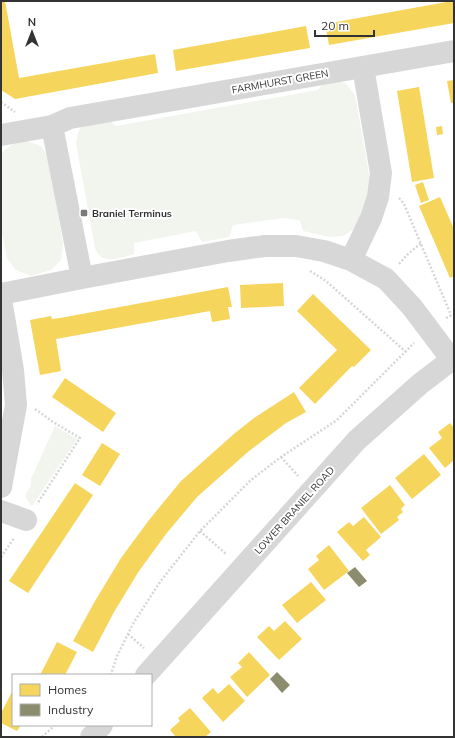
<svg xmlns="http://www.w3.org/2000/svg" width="455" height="738" font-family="Mulish,sans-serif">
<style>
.green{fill:#f1f5ed}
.homes{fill:#f6d55c}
.industry{fill:#8c8c6e}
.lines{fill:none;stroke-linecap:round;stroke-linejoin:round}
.path{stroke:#d6d6d6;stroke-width:2.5;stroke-dasharray:2 2;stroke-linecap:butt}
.minor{stroke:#d7d7d7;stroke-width:22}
.tertiary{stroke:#d7d7d7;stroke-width:22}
.poi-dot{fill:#7a7a7a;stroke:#fff;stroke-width:1.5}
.labels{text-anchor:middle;stroke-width:4;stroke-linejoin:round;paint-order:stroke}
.street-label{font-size:10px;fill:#333;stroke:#fff}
.poi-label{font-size:10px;font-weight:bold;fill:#333;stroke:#fff;text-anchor:start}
</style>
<rect width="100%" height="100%" fill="#fff"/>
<path class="green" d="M338 80 346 84 355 95 371 185 359 220 354 229 343 236 330 237 303 231 300 220 283 218 233 225 229 237 202 242 196 231 134 243V254C124 257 106 264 98 254 97 252 96 250 95 248L76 143 78 133 83 123 108 119 116 126 318 90 325 81Z
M27 141 41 146 48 157 63 243 61 260 51 270 31 276 16 270 7 259 1 228V153L14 143Z
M55 426 77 439 32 506C18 492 33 492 31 479Z"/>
<path class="homes" d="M1 1H5L19 78 155 54 158 73 15 99 1 90Z
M452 1H454V23L329 45 325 24Z
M306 26 310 48 176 71 173 50Z
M454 80V103H451L447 81Z
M419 87 434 178 412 182 397 91Z
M442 126 443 134 437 135 436 127Z
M423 182 429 200 421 203 415 185Z
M440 197 454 229V276L450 278 419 206Z
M283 283 284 306 241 308 240 285Z
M228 287 232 307H228L230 319 212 322 210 311 56 339 61 371 40 375 30 320 51 316 52 319 60 318Z
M313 294 371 350 354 367 352 366 315 404 299 388 337 350 297 311Z
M65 378 116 413 103 432 52 397Z
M294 392 306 412 286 423 249 451 197 497 166 534 139 571 114 612 93 652 73 641 95 601 121 558 149 520 181 481 235 433 254 418Z
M450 423 454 428V460L445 468 429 448 442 438 438 432Z
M102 443 120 454 100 486 82 475Z
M424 454 441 475 412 499 395 478Z
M75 483 93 495 28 593 9 581Z
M390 485 405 505 401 509 403 512 397 517 399 520 381 534 361 508Z
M364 517 381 537 366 550 370 555 363 561 337 532 349 522 353 526Z
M329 545 349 571 324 590 308 569 319 560 316 556Z
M311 582 326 600 297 623 282 605Z
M285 621 302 639 279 660 257 637 269 626 274 631Z
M57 642 77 652 65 675H40Z
M249 652 270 675 247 697 230 677 242 667 238 663Z
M229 684 245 701 223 722 202 698 213 688 218 694Z
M13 690V725H21L17 731 1 723V713Z
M190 708 211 732 205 737H176L170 730 180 721 178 718Z"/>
<path class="industry" d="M355 567 367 581 359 587 347 573Z
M277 672 290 685 282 693 270 679Z"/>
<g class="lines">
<path class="path" d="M1 102 15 112
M399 198 404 204 451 315
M399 264 407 255 421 243
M310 271 326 281 406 352
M446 318 454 314
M35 409 53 422 80 438 37 504
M281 457 298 476
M200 531 226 554
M1 557 14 538
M128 634 144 648
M110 675 111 674 117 656 134 622 160 582 200 531 251 480 281 457 337 420 414 343
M42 737 55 725"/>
<path class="minor" d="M52 126 82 278
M1 135 52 126 70 118 454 51
M351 260 371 218 378 197 381 173 363 67
M1 294 82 278 228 251 265 246H296L324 251 351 260 386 279 412 307 452 360
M1 299 13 370 16 405 1 487
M1 511 26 520"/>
<path class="tertiary" d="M146 675 357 440 420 384 454 358
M91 737 102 725"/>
</g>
<rect class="poi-dot" x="80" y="209" width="8" height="8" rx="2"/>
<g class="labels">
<g class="street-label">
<text transform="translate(280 81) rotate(-10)" y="4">FARMHURST GREEN</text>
<text transform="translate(294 510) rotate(-48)" y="4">LOWER BRANIEL ROAD</text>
</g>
<g class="poi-label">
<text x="92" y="217">Braniel Terminus</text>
</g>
</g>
<rect width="455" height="738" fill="none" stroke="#333333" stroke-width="4"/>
<rect x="12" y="674" width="140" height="52" fill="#ffffff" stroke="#adadad"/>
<rect x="20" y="684" width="20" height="12" fill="#f6d55c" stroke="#adadad"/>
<text x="48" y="694" font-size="12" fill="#333333">Homes</text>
<rect x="20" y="704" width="20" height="12" fill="#8c8c6e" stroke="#adadad"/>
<text x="48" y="714" font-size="12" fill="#333333">Industry</text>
<g transform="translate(32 32)" stroke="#ffffff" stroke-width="3" paint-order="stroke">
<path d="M0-3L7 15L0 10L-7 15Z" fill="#333333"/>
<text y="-6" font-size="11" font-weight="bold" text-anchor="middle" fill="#333333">N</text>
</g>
<path d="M315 30v6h59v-6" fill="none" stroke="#333333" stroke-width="2"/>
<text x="321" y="30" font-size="12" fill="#333333" stroke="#ffffff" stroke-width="3" paint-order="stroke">20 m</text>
</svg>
